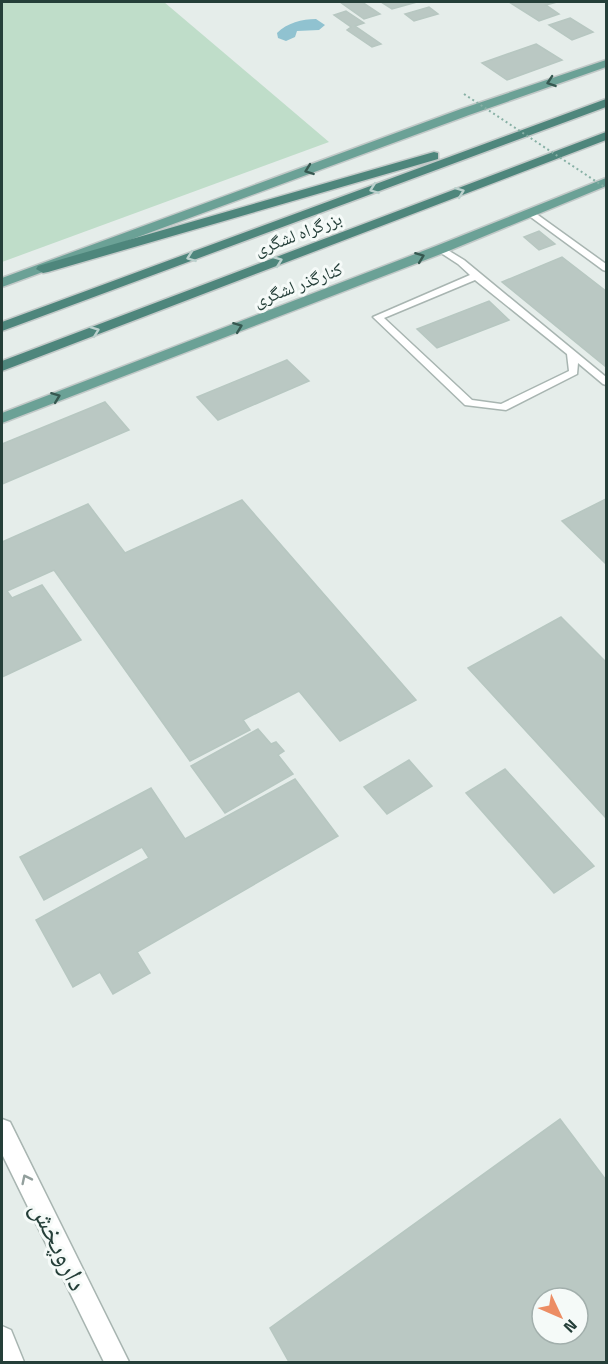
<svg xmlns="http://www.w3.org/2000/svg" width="608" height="1364" font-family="'Titillium Web','Noto Naskh Arabic',sans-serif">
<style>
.green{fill:#bfddc9}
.water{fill:#90c2d0}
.building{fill:#bac8c3;stroke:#b7c7c1;stroke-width:1.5;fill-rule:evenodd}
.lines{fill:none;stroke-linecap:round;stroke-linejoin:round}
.service-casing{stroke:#a8b5b1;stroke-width:3}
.tertiary-casing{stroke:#a8b5b1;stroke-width:3}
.primary-casing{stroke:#c2c9c8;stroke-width:3}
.trunk-casing{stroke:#c2c9c8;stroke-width:3}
.service{fill:#fff;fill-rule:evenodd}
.tertiary{fill:#fff;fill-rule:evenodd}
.primary{fill:#6ba196;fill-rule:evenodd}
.trunk{fill:#4e867c;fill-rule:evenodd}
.path-bridge{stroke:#87b0a5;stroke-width:2;stroke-dasharray:2 3;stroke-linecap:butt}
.oneway{stroke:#365850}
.oneway2{stroke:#bbd1cd}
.oneway3{stroke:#929f9c}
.labels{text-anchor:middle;stroke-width:6;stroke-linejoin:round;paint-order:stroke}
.far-street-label{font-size:18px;fill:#253f39;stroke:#f5faf8}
.near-street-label{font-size:27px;fill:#253f39;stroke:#f5faf8}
</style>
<rect width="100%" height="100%" fill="#e5edea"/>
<path class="green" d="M2 2H164L329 142 2 262Z"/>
<path class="water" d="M316 19 325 25 319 30 297 31 295 37 286 41 278 38 277 33C287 23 302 19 316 19Z"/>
<path class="building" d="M340 2H362L380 14 364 19Z
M381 2H417L392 9Z
M509 2H557L546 5 559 14 539 21Z
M429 7 438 14 414 21 405 14Z
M346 11 364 23 355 26 381 44 372 47 347 30 351 27 334 15Z
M570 18 593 32 572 40 549 25Z
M536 44 562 60 507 80 482 63Z
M539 231 555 244 539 250 524 237Z
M562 257 606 291V367L502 282Z
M489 301 509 320 437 348 417 329Z
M287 360 309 381 218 420 197 397Z
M105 402 129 430 2 484V444Z
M606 499V564L562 521Z
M242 500 416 700 340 741 299 691 243 720 250 730 190 761 54 570 7 591 12 598 42 585 81 640 2 677V542L88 504 125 553Z
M561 617 606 662V818L468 668Z
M258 729 271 744 276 742 284 751 278 755 293 774 225 813 191 766Z
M409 760 432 786 387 814 364 787Z
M505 769 594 866 554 893 466 793Z
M295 779 338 836 137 952 150 973 113 994 100 972 73 987 36 920 149 858 142 847 44 900 20 857 151 788 185 839Z
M560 1119 606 1180V1362H289L270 1328ZM542 1298H578V1334H542Z"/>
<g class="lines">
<defs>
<path id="service" d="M531 210 606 264V271L603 270 528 215 527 213Z
M441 246 464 260 606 377V385L603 384 578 363 577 374 506 410 465 405 373 317 470 275 458 264 438 251 437 249ZM475 280 567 354 569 371 501 404 472 400 384 318Z"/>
<path id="tertiary" d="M2 1119 10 1122 129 1362H104L2 1154Z
M2 1326 11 1330 24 1362H2Z"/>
<path id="primary" d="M606 60V67L469 115 2 287V278L461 109Z
M606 178V186L446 252 2 423V413L436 246Z"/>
<path id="trunk" d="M606 99V107L2 331V322Z
M606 132V140L2 371V361Z
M434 152 438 153V159L48 272 43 273 36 269 38 266Z"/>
</defs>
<use href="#service" class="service-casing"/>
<use href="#tertiary" class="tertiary-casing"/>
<use href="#primary" class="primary-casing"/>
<use href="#trunk" class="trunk-casing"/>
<use href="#service" class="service"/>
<use href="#tertiary" class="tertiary"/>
<use href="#primary" class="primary"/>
<use href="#trunk" class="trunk"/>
<path class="path-bridge" d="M464 94 606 188"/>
</g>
<defs><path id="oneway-chevron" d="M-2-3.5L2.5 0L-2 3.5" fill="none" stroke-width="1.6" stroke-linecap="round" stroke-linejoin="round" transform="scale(1.5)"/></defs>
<g class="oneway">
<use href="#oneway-chevron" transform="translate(551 82) rotate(161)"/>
<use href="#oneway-chevron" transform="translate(309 170) rotate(160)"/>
<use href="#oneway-chevron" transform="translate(420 257) rotate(-21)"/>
<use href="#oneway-chevron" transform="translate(238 327) rotate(-21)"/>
<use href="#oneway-chevron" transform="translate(56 397) rotate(-21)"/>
</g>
<g class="oneway2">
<use href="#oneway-chevron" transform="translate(374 189) rotate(160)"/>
<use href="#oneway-chevron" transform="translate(460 192) rotate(-21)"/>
<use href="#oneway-chevron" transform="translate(191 257) rotate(160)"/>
<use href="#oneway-chevron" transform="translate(278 261) rotate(-21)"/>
<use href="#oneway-chevron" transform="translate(95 331) rotate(-21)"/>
</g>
<use class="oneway3" href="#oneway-chevron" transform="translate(26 1179) rotate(-116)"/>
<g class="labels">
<g class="far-street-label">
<text transform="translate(298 234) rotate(-21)" y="6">بزرگراه لشگری</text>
<text transform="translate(298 285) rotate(-21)" y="6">کنارگذر لشگری</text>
</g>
<g class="near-street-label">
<text transform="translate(59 1246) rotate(64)" y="9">داروپخش</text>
</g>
</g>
<rect width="608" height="1364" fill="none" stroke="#253f39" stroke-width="6"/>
<g transform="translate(560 1316) rotate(134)"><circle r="28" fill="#f5faf8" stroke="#a2afac" stroke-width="1.5"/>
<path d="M0-4.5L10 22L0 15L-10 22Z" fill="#ec8d64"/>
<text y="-9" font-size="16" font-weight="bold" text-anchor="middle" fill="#253f39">N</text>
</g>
</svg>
